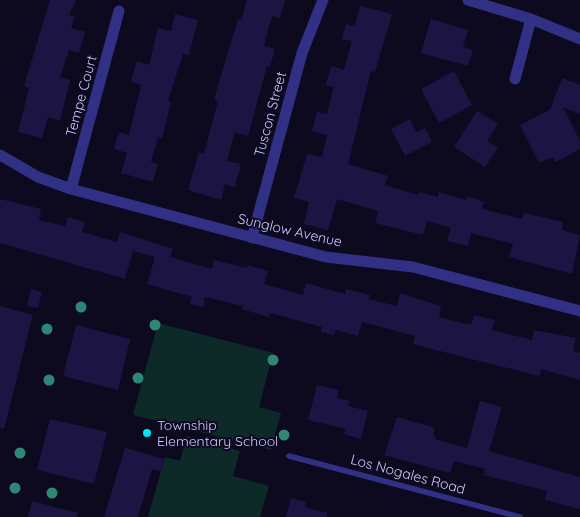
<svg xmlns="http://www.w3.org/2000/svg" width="580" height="517" font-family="Quicksand,sans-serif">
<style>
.green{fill:#0d2a28}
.building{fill:#1c1443}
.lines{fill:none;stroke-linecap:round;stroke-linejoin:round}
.lane{stroke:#303184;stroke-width:5.5}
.street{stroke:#303184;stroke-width:11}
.tree{fill:#2e8675}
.poi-dot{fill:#00e7f4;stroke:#0d0a20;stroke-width:2}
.labels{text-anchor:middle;stroke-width:4;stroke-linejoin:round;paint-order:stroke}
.street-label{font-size:14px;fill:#cdc9ff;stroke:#0d0a20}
.poi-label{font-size:14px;fill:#cdc9ff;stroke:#0d0a20;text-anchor:start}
</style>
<rect width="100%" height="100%" fill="#0d0a20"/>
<path class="green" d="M158 323 273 353 259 407 281 413 271 450 133 415Z
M187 436 240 451 233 476 269 486 260 517H148L165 457 180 461Z"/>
<path class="building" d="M50 0H76L69 15 75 16 71 28 85 32 79 53 69 50 60 77 70 80 60 121 48 117 42 138 18 132 29 88 24 86Z
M247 0H285L280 18 272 16 264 46 275 49 270 67 267 66 248 136 235 132 227 161 241 164 235 187 225 184 221 200 188 190 199 152 204 154 218 101 214 100 222 72 238 19 241 20Z
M360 6 392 14 375 72 371 71 348 164 388 176 385 185 418 195 419 192 438 197 439 192 466 200 467 196 484 202 482 208 490 211 522 219 524 213 563 222 562 230 580 235 572 274 509 257 513 244 471 233 468 246 447 241 451 228 427 221 423 235 375 223 378 211 337 199 328 230 304 224 309 202 294 198 307 154 322 157 327 135 312 131 317 112 327 114 334 87 326 85 331 66 344 70 352 41 342 39 346 24 355 26Z
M175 14 198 20 189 55 183 54 168 101 171 102 162 138 158 137 151 162 158 164 153 182 121 173 127 153 114 149 119 132 129 135 141 85 131 82 137 61 149 65 158 28 171 31Z
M431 19 468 30 463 47 473 50 468 66 421 53Z
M454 71 472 105 439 123 421 89Z
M562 78 580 85V114L563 107 580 141V149L556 162 553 157 539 163 520 125 550 110Z
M477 111 498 124 487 141 498 148 485 167 454 147Z
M410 119 416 132 425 128 432 142 405 156 391 129Z
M0 199 41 209 39 220 65 226 68 217 85 222 82 232 117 242 120 232 173 249 170 257 212 269 214 260 247 268 248 265 268 271 264 284 303 295 306 283 345 294 346 289 370 295 368 299 397 306 400 293 441 306 439 317 471 325 474 315 495 320 492 330 532 340 534 330 576 338 573 351 580 353V380L541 369 540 376 467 358 413 344 415 336 362 322 358 336 336 330 334 335 321 332 322 327 270 313 269 317 242 309 243 306 205 297 203 307 190 304 192 297 147 284 155 257 133 251 125 279 0 243Z
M31 289 42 292 38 308 27 306Z
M0 306 33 315 4 429 0 428Z
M76 325 130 339 118 390 63 376Z
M317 385 339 390 337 398 350 401 348 406 368 411 361 439 344 434 346 429 308 420Z
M480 401 502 407 489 451 580 477V509L545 500 547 491 484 475 485 469 454 461 450 473 384 455 397 417 435 428 433 435 436 436 435 439 467 448Z
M50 419 107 432 94 484 37 470Z
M125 448 164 459 161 471 152 469 138 517H104Z
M291 498 306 502 305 507 327 513V517H286Z
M32 501 78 513 77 517H28Z"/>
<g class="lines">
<path class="lane" d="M289 456 520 517"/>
<path class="street" d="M468 0 531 19 580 39
M515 79 531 19
M0 155 38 177 71 189 326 257 413 267 580 311
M71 189 119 11
M252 238 302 53 323 0"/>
</g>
<g class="tree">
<circle cx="81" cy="307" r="5.5"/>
<circle cx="155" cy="325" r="5.5"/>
<circle cx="47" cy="329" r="5.5"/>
<circle cx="273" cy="360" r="5.5"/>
<circle cx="138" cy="378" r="5.5"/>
<circle cx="49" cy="380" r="5.5"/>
<circle cx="284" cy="435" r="5.5"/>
<circle cx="20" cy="453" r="5.5"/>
<circle cx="15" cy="488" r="5.5"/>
<circle cx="52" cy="493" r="5.5"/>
</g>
<circle class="poi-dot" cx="147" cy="433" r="5"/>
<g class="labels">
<g class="street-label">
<text transform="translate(81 96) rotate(-75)" y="5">Tempe Court</text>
<text transform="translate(270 114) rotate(-75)" y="5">Tuscon Street</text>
<text transform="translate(290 230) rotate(13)" y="5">Sunglow Avenue</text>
<text transform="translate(408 474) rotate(15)" y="5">Los Nogales Road</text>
</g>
<g class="poi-label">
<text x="157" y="430">Township<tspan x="157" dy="16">Elementary School</tspan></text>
</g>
</g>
</svg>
